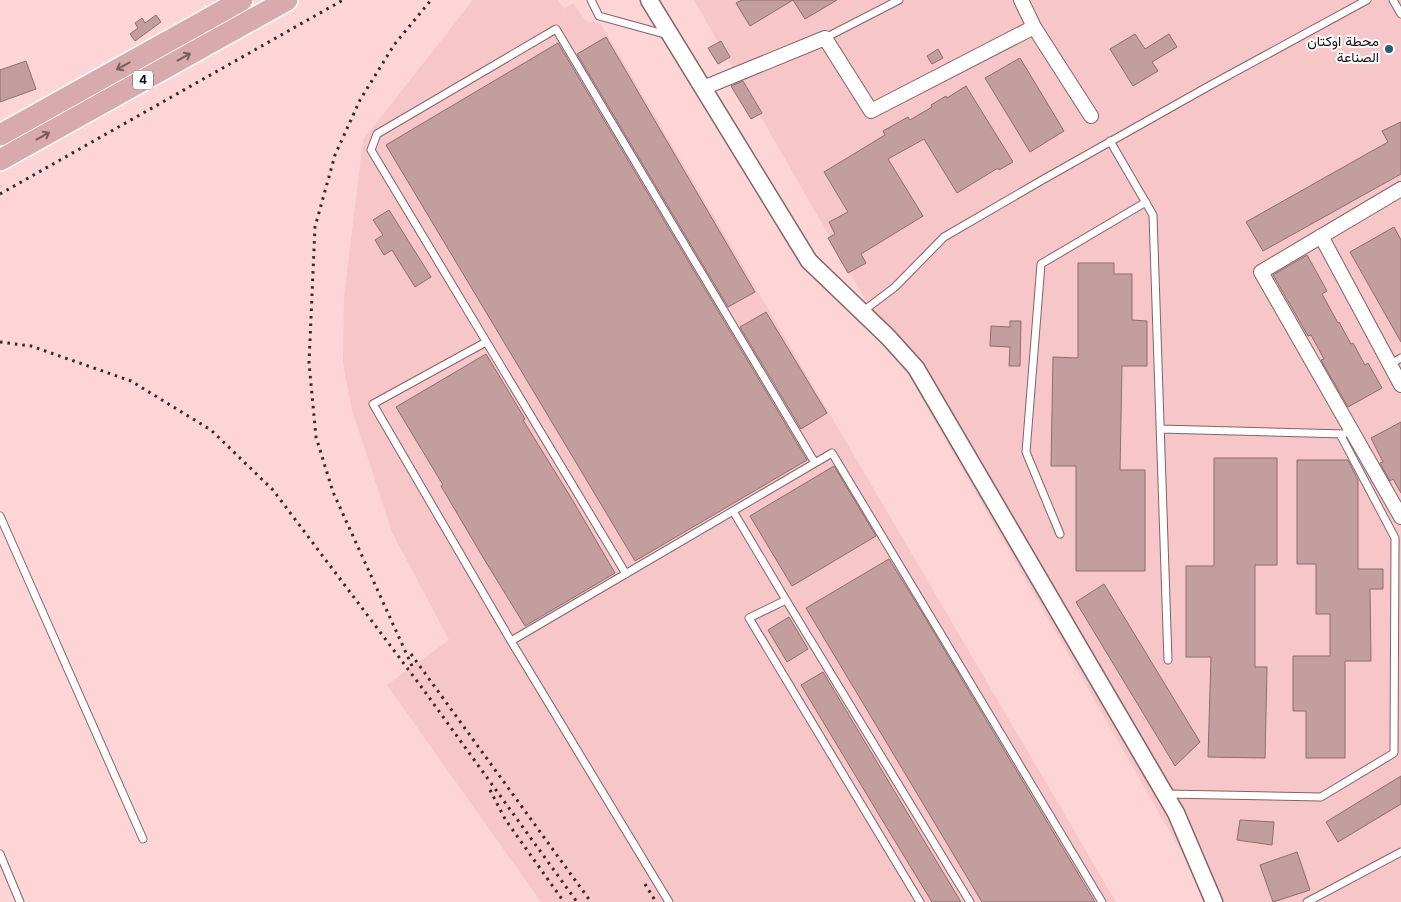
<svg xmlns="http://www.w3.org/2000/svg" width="1401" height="902" font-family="Inter,Vazirmatn,sans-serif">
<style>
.built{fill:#f6c6c8}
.building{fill:#c39e9f;stroke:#8f6c6d}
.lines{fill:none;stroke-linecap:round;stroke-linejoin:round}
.service-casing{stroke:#856264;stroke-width:9}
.minor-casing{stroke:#856264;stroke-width:16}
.tertiary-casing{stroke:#856264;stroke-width:19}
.primary-casing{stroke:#fff;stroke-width:24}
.service{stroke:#fff;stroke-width:7}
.minor{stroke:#fff;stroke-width:14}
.tertiary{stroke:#fff;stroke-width:16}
.primary{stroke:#d8aaad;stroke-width:21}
.rail{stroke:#372728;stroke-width:3;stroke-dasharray:2.5 5;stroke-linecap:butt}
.oneway{stroke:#7a5c5e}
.poi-dot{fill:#246178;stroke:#fff;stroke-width:2}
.labels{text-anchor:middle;stroke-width:4;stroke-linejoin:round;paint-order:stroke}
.shield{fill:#fff;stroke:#5f5657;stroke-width:1}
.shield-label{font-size:12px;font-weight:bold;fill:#1b0e0f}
.poi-label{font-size:14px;fill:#1b0e0f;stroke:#fff;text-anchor:end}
</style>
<rect width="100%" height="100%" fill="#fdd5d6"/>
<path class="built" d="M473 0H558L564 9 573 3 586 21 601 24 1116 902H541L387 685 449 640 392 532 352 410 343 363 344 298 363 140Z
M694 0H1401V902H1210Z"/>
<path class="building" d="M742 0H837L805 19 793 0 750 26 736 3Z
M156 15 161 22 135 41 130 34 138 28 135 23 142 18 145 23Z
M1135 34 1145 49 1169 34 1177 47 1152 62 1158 71 1133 86 1110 49Z
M606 37 755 292 728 307 577 54Z
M721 41 730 57 718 64 708 48Z
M558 43 807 460 635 561 386 145Z
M938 49 943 58 932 64 927 56Z
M1020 58 1064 131 1030 152 985 78Z
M26 61 36 89 0 102V70Z
M743 81 762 113 751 119 731 86Z
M966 86 1013 162 999 170 998 168 957 193 924 139 888 159 923 216 861 254 866 263 848 273 828 238 835 234 829 222 848 212 824 172 885 135 883 131 908 117 910 120 932 107 931 105 946 96 947 98Z
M1401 122V174L1263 251 1246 222 1388 142 1382 131Z
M389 210 431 277 415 287 392 250 384 255 375 240 383 235 373 220Z
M1394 227 1401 240V342L1350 252Z
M1307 255 1327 291 1322 294 1338 323 1339 322 1351 344 1353 343 1365 365 1368 363 1382 388 1348 407 1321 360 1324 359 1311 335 1308 336 1273 275Z
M1078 263H1114V274H1132V320L1147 321V366H1122L1120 470H1145V571H1076V466H1051L1053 357 1078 358Z
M766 312 827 413 801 429 740 327Z
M1010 321H1021L1020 366H1009L1010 347 990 346 991 326 1010 327Z
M486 354 525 419 523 420 573 501 615 573 525 626 484 559 441 486 443 485 396 407Z
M1401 422V493L1393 479 1390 481 1380 463 1383 462 1371 438Z
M1214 458H1277V565H1255V667H1267L1265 758 1208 757 1211 657H1186V566H1214Z
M1297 460H1348L1358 480V569H1383V589H1370L1371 661H1345V758H1306V711H1293V656H1330V614H1316V564H1297Z
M834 466 876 536 792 586 750 516Z
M889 559 920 609 1095 902H982L806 608Z
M1104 584 1200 742 1175 766 1076 602Z
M789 617 808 649 787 662 768 630Z
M823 672 917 829 961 902H932L887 828 801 685Z
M1401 776V804L1338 842 1326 822Z
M1240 820 1274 822 1272 845 1237 840Z
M1297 852 1310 890 1273 902 1260 865Z"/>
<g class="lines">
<defs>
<path id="service" d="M591 0 599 16 668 35
M1393 0 1401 14
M825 38 899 0
M1110 141 1153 215 1168 660
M862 312 895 287 944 237 1044 179 1209 86 1367 0
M486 342 373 404 511 641 669 902
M1389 365 1401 358
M1160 429 1344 434
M733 511 786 600
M0 516 143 839
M1060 534 1026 452 1041 264 1146 202
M626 574 371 150 377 134 556 29 815 463
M511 641 832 453 1102 902
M1167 794 1321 797 1394 753 1395 538 1340 434
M0 854 20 902
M920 902 749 618 786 600 970 902
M1307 902 1401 852"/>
<path id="minor" d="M1021 0 1034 27
M703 88 825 38 871 111 1034 27 1091 116
M1401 189 1261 272 1401 517
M1321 236 1401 385"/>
<path id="tertiary" d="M649 0 809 261 888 337 916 368 1176 813 1214 902"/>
<path id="primary" d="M0 135 242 0
M0 160 287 0"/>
</defs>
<use href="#service" class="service-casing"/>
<use href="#minor" class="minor-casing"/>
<use href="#tertiary" class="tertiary-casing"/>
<use href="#primary" class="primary-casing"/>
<use href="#service" class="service"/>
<use href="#minor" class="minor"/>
<use href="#tertiary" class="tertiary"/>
<use href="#primary" class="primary"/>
<path class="rail" d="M0 194 343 0
M0 342 31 346 131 381 211 430 273 490 420 685 577 902
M411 654 591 902
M412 666 333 492 316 437 309 363 315 227 335 155 360 100 394 45 431 0
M490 790 505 819 564 902
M645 884 656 902"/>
</g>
<defs><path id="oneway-shaft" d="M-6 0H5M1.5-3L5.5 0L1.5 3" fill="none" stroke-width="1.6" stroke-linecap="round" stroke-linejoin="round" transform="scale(1.25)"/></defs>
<g class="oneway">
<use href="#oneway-shaft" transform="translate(184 57) rotate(-29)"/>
<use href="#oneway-shaft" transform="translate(123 66) rotate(151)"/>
<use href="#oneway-shaft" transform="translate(43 136) rotate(-29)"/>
</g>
<circle class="poi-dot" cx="1389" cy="49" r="5"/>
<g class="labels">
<rect class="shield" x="133" y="70.5" width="20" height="19" rx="4"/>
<g class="shield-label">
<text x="143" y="84">4</text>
</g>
<g class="poi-label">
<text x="1379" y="46">محطة اوكتان<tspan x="1379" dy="16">الصناعة</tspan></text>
</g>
</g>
</svg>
